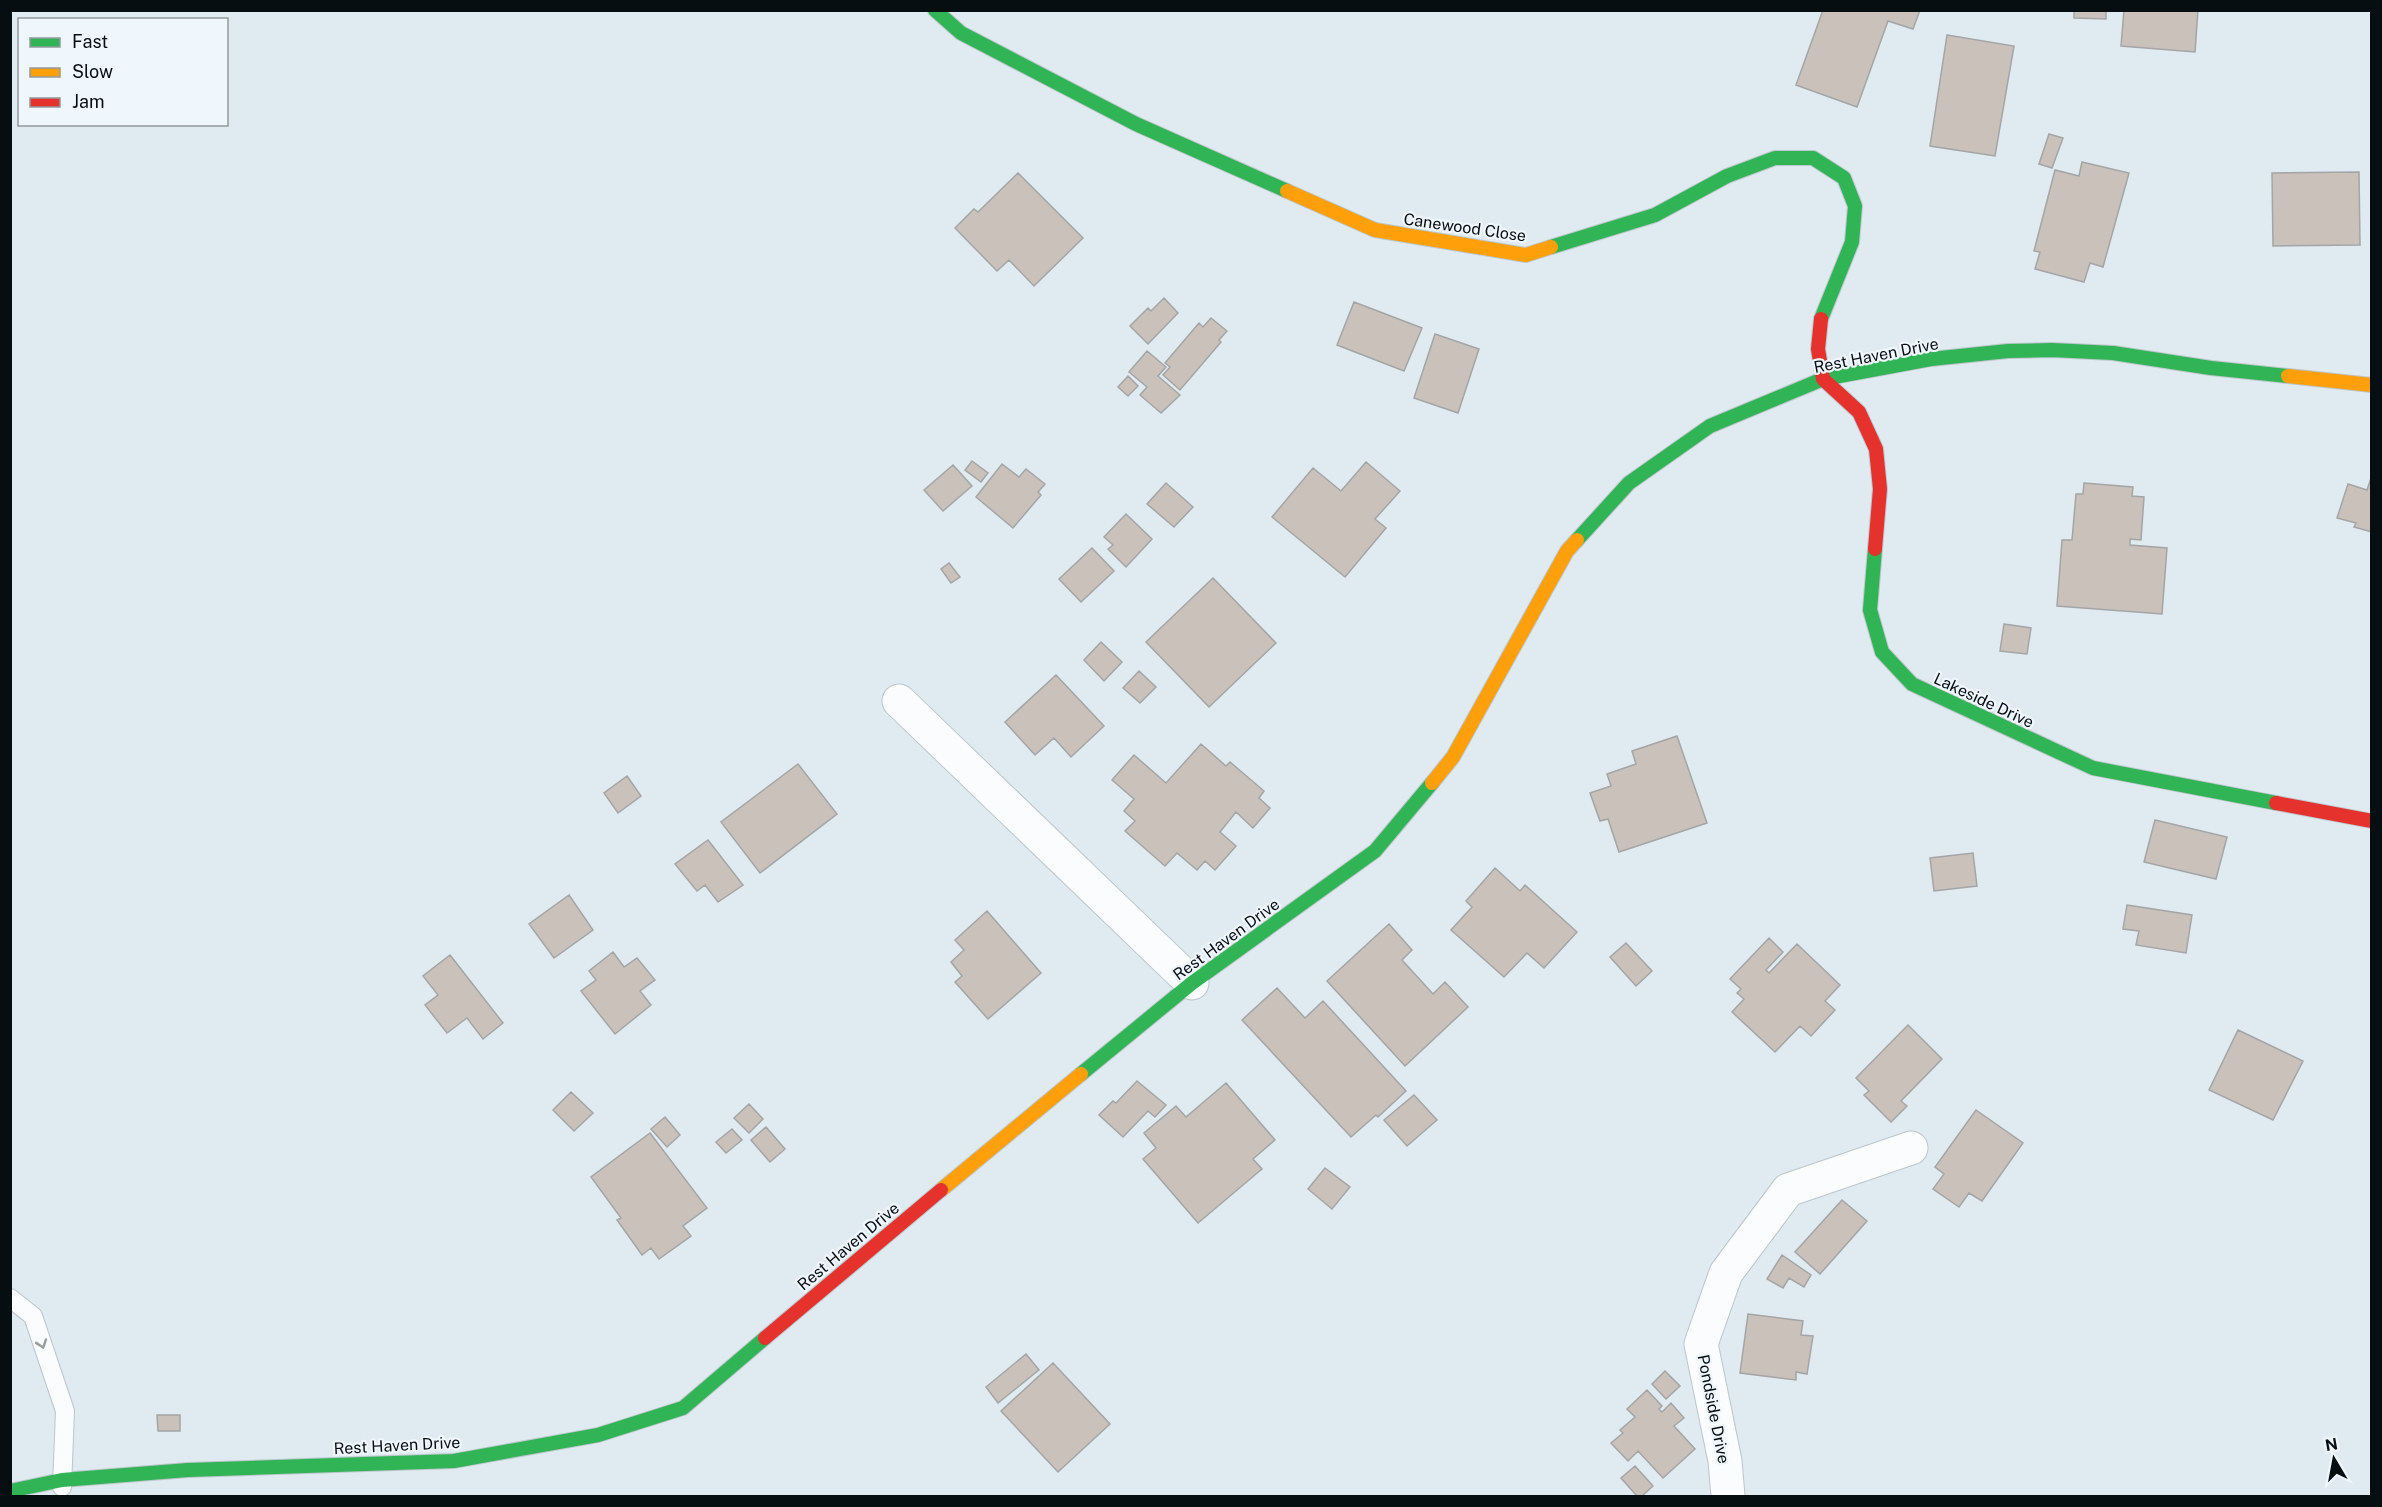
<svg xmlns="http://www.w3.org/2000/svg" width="2382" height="1507" font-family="'Public Sans',sans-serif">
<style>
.building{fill:#cac1ba;stroke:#a4a5a6;stroke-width:1.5}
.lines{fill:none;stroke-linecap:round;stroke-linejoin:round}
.lane-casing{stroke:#bdc6cc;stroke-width:20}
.street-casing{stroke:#bdc6cc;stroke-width:35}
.fast-casing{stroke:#bdc6cc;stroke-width:16}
.slow-casing{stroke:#bdc6cc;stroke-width:16}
.jam-casing{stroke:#bdc6cc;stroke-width:16}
.lane{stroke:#fafcfd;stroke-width:18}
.street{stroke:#fafcfd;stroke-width:33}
.fast{stroke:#30b455;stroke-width:14}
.slow{stroke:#ff9f0a;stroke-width:14}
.jam{stroke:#e5322d;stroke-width:14}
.oneway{stroke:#999d9f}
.labels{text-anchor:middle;stroke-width:4.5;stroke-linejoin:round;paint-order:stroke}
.street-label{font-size:16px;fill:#070e12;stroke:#eff7fc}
</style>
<rect width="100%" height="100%" fill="#dfeaf1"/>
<path class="building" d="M1823 10H1920L1913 29 1888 21 1857 107 1796 85Z
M2074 10H2106V19L2074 18Z
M2124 10H2198L2195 52 2121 46Z
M1947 35 2014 46 1995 156 1930 146Z
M2049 134 2063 138 2052 168 2039 164Z
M2082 162 2129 173 2103 267 2090 263 2084 282 2035 269 2040 252 2034 251 2055 170 2079 176Z
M2359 172 2360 245 2273 246 2272 173Z
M1018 173 1083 238 1034 286 1009 260 997 271 955 228 974 209 978 212Z
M1164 298 1178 313 1148 344 1130 326 1148 308 1151 311Z
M1354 302 1422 328 1404 371 1337 345Z
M1211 318 1227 331 1219 340 1221 342 1180 390 1163 375 1170 367 1165 363 1199 323 1203 327Z
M1435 334 1479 349 1458 413 1414 398Z
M1147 351 1166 367 1158 376 1180 395 1161 413 1140 395 1147 387 1129 372Z
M1128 376 1138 386 1128 396 1118 387Z
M972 461 988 473 981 482 965 470Z
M1366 462 1400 491 1375 519 1386 528 1345 577 1272 517 1313 468 1341 491Z
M1002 464 1019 477 1026 469 1045 484 1038 492 1041 495 1013 528 976 497Z
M953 465 972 486 943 511 924 490Z
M2372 475V532L2354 527 2356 523 2337 518 2348 484 2367 490Z
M1166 483 1193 507 1174 527 1147 504Z
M2084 483 2133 487 2132 496 2144 497 2141 540 2130 539V545L2167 548 2162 614 2057 606 2062 540H2072L2076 494H2083Z
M1126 514 1152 539 1126 567 1108 549 1113 545 1104 537Z
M1092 548 1114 571 1081 602 1059 579Z
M949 563 960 577 951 583 941 569Z
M1213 578 1276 643 1209 707 1146 642Z
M2004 624 2031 628 2027 654 2000 651Z
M1101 642 1122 662 1104 681 1084 660Z
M1139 671 1156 687 1140 703 1123 688Z
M1056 675 1104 726 1071 757 1054 738 1035 755 1005 722Z
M1677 736 1707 823 1619 852 1608 819 1600 821 1590 793 1611 786 1607 774 1636 764 1632 751Z
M1201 744 1226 766 1230 762 1264 791 1259 798 1270 808 1253 828 1236 812 1220 832 1236 846 1215 870 1205 861 1197 870 1177 853 1165 866 1125 831 1135 821 1124 811 1134 799 1112 780 1134 755 1166 783Z
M798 764 837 814 760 873 721 822Z
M627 776 641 796 618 813 604 793Z
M2155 820 2227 837 2216 879 2144 862Z
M708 840 743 885 718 902 705 885 697 891 675 864Z
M1973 853 1977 886 1934 891 1930 858Z
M1495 868 1520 891 1525 885 1577 932 1544 968 1527 953 1504 977 1451 930 1472 907 1466 901Z
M569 895 593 930 554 958 529 924Z
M2127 905 2192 915 2186 953 2136 945 2139 931 2123 929Z
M987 911 1041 973 988 1019 955 982 962 976 951 962 964 950 955 940Z
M1389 924 1412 950 1402 960 1433 994 1445 982 1468 1007 1405 1066 1327 981Z
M1769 938 1783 952 1766 970 1769 973 1797 944 1840 985 1825 1001 1835 1010 1811 1036 1800 1026 1775 1052 1732 1012 1744 999 1737 993 1741 989 1730 979Z
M1626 943 1652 971 1636 986 1610 957Z
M613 952 624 967 637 958 655 980 640 991 651 1005 615 1034 581 991 596 980 589 971Z
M450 955 503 1023 483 1039 467 1018 447 1033 425 1005 438 995 423 976Z
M1277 988 1305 1018 1323 1001 1406 1091 1378 1117 1376 1115 1351 1137 1242 1020Z
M1908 1025 1942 1059 1901 1101 1907 1106 1891 1122 1864 1095 1869 1091 1856 1078Z
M2238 1030 2303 1061 2273 1120 2209 1090Z
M1137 1081 1166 1105 1155 1117 1148 1111 1123 1137 1099 1115 1113 1101 1116 1103Z
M1226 1083 1275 1140 1253 1159 1262 1169 1198 1223 1143 1159 1156 1148 1144 1133 1176 1106 1186 1117Z
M571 1092 593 1113 574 1131 553 1110Z
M1414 1095 1437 1120 1407 1146 1384 1120Z
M749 1104 763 1119 749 1133 734 1118Z
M1976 1110 2023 1143 1982 1201 1969 1193 1959 1207 1933 1189 1944 1174 1935 1167Z
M665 1117 680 1135 667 1147 651 1129Z
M766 1127 785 1149 770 1162 751 1140Z
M732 1129 742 1140 726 1153 716 1142Z
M650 1133 707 1208 683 1226 691 1236 659 1259 651 1248 642 1255 617 1220 621 1218 591 1177Z
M1325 1168 1350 1187 1332 1209 1308 1189Z
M1842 1200 1867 1221 1820 1274 1795 1252Z
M1782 1255 1811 1275 1804 1287 1789 1278 1783 1288 1767 1279Z
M1748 1314 1803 1321 1801 1335 1813 1336 1807 1374 1796 1372V1380L1740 1373Z
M1026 1354 1039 1370 998 1403 986 1387Z
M1053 1363 1110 1424 1058 1472 1001 1411Z
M1665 1371 1680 1386 1666 1399 1652 1384Z
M1647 1390 1662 1406 1659 1409 1662 1412 1671 1403 1684 1418 1674 1426 1695 1449 1663 1478 1638 1451 1628 1461 1611 1443 1623 1433 1620 1430 1635 1417 1627 1409Z
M157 1415H180V1431H158Z
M1635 1466 1653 1486 1642 1496H1637L1621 1478Z"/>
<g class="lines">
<defs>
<path id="lane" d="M10 1298 33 1316 65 1411 62 1487"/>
<path id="street" d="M899 701 1192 983
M1728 1496 1725 1461 1701 1344 1726 1273 1788 1190 1911 1148"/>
<path id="fast" d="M935 10 961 33 1136 124 1287 191
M1551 247 1655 215 1727 176 1775 158H1813L1844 178 1855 206 1852 242 1821 319
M1577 540 1629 483 1710 426 1823 379 1931 359 2008 351 2052 350 2113 353 2211 368 2288 376
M1875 549 1870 610 1882 652 1912 684 2093 768 2276 803
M1081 1074 1192 983 1375 851 1432 783
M10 1491 62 1480 188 1470 454 1461 598 1435 683 1408 765 1338"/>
<path id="slow" d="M1287 191 1375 230 1526 255 1551 247
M2288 376 2372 385
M1432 783 1453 757 1567 551 1577 540
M941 1190 1081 1074"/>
<path id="jam" d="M1821 319 1818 349 1823 379 1859 412 1876 449 1880 489 1875 549
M2276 803 2372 821
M765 1338 941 1190"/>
</defs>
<use href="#lane" class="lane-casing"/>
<use href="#street" class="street-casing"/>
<use href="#fast" class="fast-casing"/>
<use href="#slow" class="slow-casing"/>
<use href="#jam" class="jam-casing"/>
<use href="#lane" class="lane"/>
<use href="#street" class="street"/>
<use href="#fast" class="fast"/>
<use href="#slow" class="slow"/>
<use href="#jam" class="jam"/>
</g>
<defs><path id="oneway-chevron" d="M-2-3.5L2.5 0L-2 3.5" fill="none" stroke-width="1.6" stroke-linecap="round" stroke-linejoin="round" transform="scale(1.5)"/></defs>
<use class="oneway" href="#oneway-chevron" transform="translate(42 1344) rotate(71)"/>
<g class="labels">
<g class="street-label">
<text transform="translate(1465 227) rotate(8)" y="6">Canewood Close</text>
<text transform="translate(1876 355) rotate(-11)" y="6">Rest Haven Drive</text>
<text transform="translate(1984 700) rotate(25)" y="6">Lakeside Drive</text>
<text transform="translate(1226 939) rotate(-36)" y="6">Rest Haven Drive</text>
<text transform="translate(848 1246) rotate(-40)" y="6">Rest Haven Drive</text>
<text transform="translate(1714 1409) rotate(79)" y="6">Pondside Drive</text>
<text transform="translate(397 1445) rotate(-3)" y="6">Rest Haven Drive</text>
</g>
</g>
<rect width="2382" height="1507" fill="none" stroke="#070e12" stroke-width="24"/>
<rect x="18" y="18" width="210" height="108" fill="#eff7fc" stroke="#929a9e" stroke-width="1.5"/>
<rect x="30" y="38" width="30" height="9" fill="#30b455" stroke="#929a9e" stroke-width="1.5"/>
<text x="72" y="48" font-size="18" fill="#070e12">Fast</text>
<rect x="30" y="68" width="30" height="9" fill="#ff9f0a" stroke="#929a9e" stroke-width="1.5"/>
<text x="72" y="78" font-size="18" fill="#070e12">Slow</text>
<rect x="30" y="98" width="30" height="9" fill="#e5322d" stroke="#929a9e" stroke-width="1.5"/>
<text x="72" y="108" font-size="18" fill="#070e12">Jam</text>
<g transform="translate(2334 1459) rotate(350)" stroke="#eff7fc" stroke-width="4.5" paint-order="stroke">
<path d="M0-4.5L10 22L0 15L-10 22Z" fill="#070e12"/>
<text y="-9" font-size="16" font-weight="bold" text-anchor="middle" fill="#070e12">N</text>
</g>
</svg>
